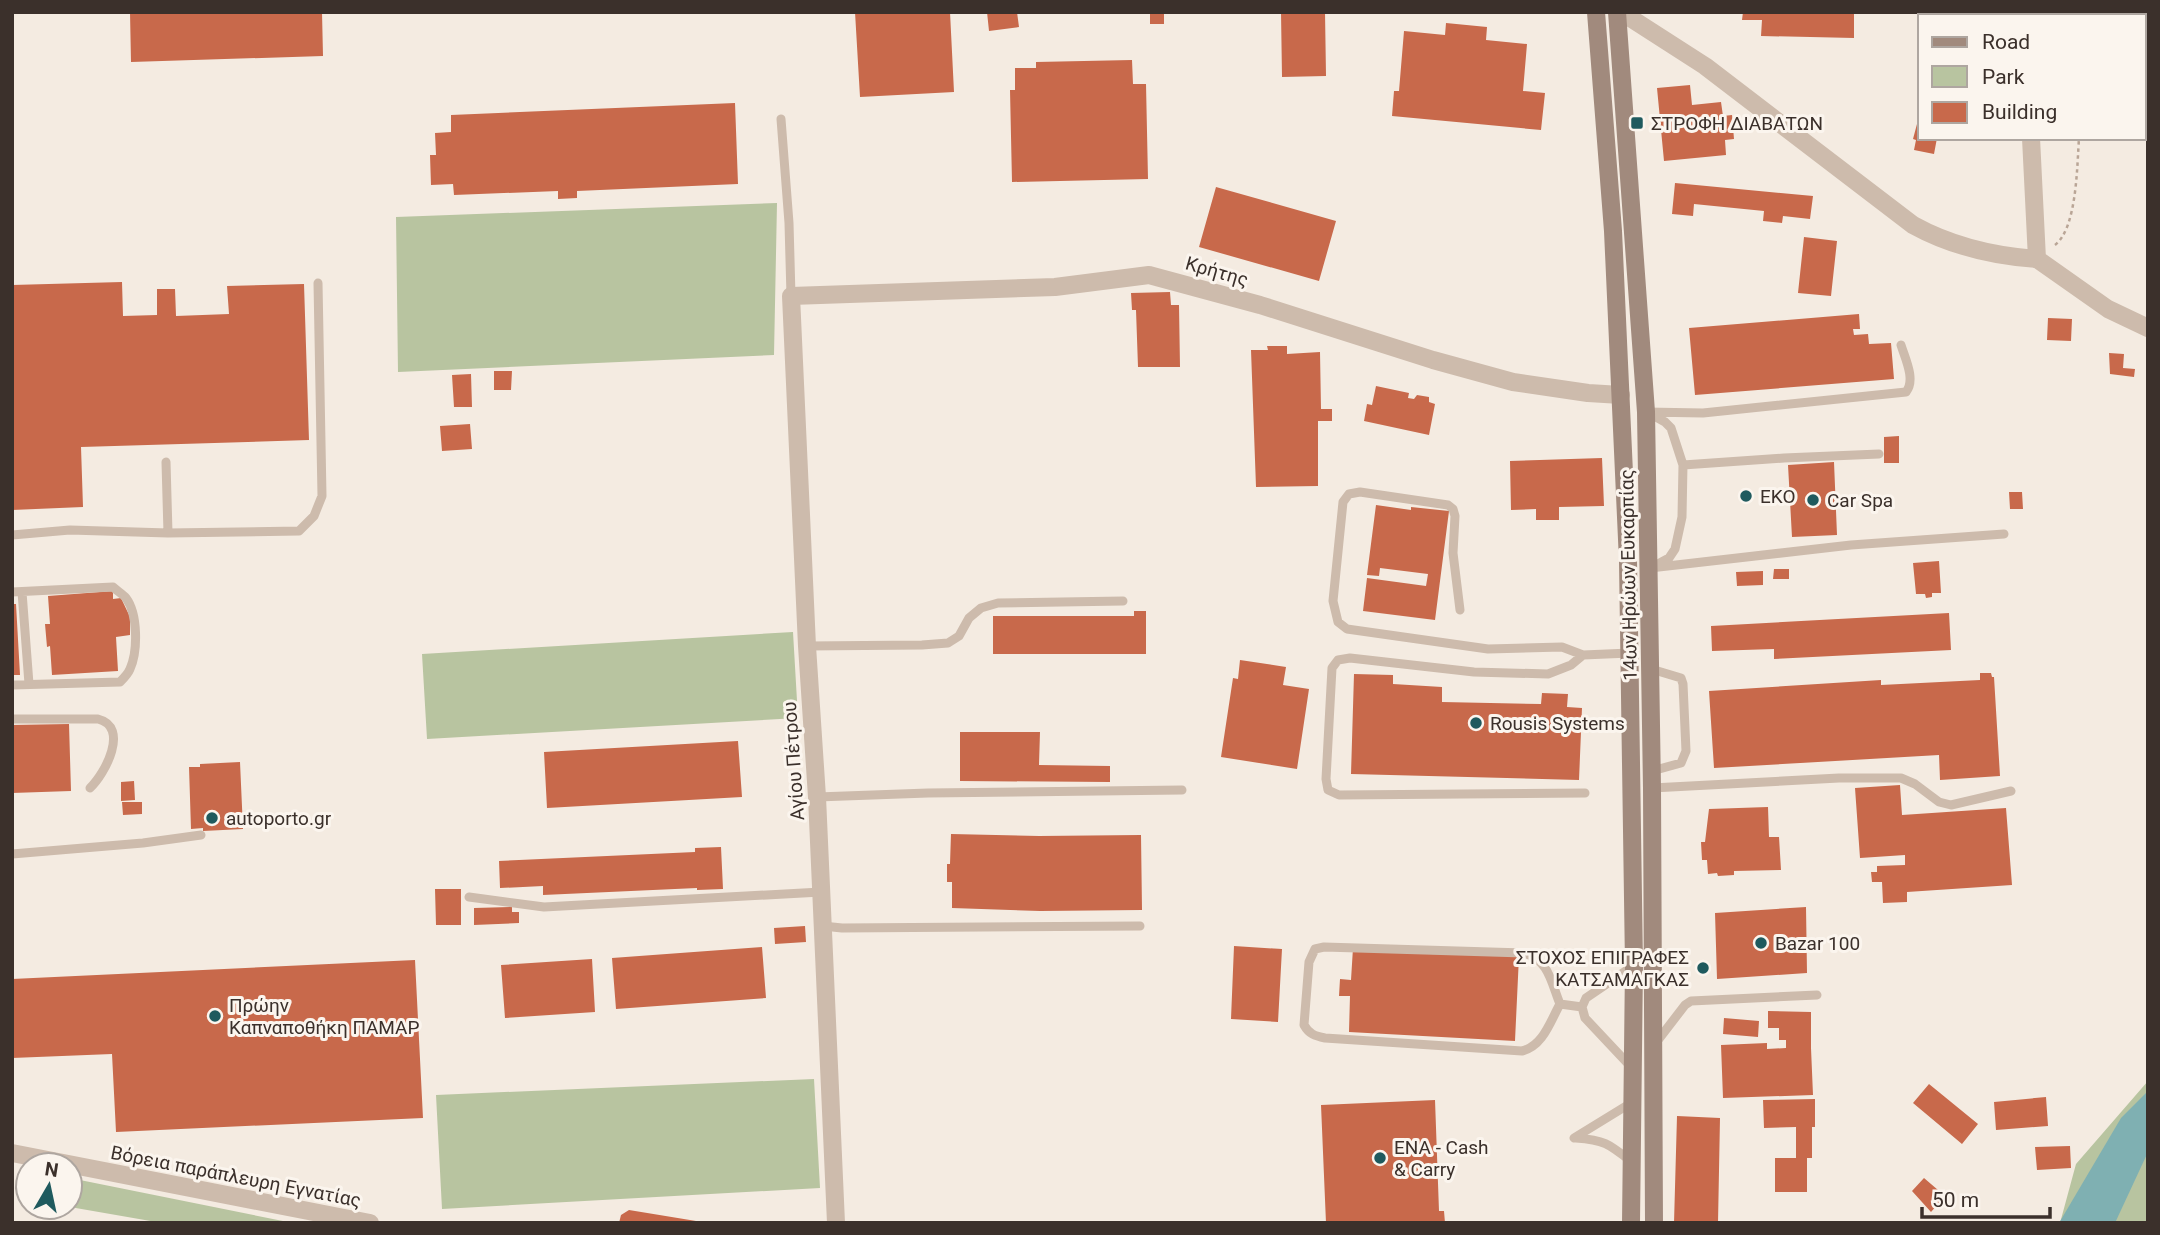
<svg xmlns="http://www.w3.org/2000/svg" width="2160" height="1235" font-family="Roboto,sans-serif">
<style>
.green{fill:#b8c4a0}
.water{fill:#7fb0b2}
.building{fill:#c8694b}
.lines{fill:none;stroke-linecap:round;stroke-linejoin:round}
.path{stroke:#b9a596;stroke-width:2.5;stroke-dasharray:3.5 3.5;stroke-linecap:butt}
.service{stroke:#cdbbac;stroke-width:9}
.minor{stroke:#cdbbac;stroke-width:18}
.tertiary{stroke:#cdbbac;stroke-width:18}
.secondary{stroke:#a18a7d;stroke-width:18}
.poi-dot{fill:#1f5a5e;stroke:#fbf5ee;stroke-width:2.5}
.labels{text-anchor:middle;stroke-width:6;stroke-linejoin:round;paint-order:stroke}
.poi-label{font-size:19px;fill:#3b302b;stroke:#fbf5ee;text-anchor:start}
.street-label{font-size:19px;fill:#3b302b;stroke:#fbf5ee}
</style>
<rect width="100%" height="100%" fill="#f4ebe1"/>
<path class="green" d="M777 203 774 355 398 372 396 217Z
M793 632 798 718 427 739 422 654Z
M814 1079 820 1188 442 1209 436 1095Z
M2148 1081V1223H2060L2076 1164Z
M70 1178 293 1223H162L70 1207Z"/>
<path class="water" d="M2148 1091V1152L2115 1223H2059L2121 1118Z"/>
<path class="building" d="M130 12H322L323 56 131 62Z
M855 12H950L954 92 860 97Z
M987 12H1017L1019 27 989 31Z
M1150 12H1164V24H1150Z
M1281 12H1325L1326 76 1282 77Z
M1743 12H1854V38L1761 36 1762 20H1742Z
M1919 12H1991V16H1919Z
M1446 23 1487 27 1486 40 1527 44 1523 91 1545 93 1541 130 1392 116 1394 91H1399L1404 31 1445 35Z
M1132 60 1133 84H1146L1148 179 1012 182 1010 90H1015V68H1036V62Z
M1690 85 1692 105 1721 102 1723 116 1732 115 1734 139 1725 140 1726 155 1664 161 1657 88Z
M735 103 738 184 577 191V198L558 199V191L454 195 453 184 431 185 430 155H436L435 133 451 132V115Z
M1917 124 1920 125V138H1937L1934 154 1914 150 1916 140 1913 139Z
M1675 183 1813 196 1810 219 1783 216 1782 223 1763 221 1764 211 1694 204 1693 216 1672 214Z
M1216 187 1336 221 1319 281 1199 247Z
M1804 237 1837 241 1831 296 1798 293Z
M122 282 123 316 157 315V289H175L176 316 229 314 227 286 304 284 309 440 81 447 83 507 12 510V285Z
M1170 292 1171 305H1179L1180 367H1138L1136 310H1132L1131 293Z
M1859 314 1860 329H1853L1854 335 1868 334 1869 344 1891 343 1894 379 1695 395 1689 328Z
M2048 318 2072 319 2071 341 2047 340Z
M1267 346H1287V354L1320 352 1321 409H1332V421H1318V486L1256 487 1251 350H1268Z
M2109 353 2124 354 2123 368 2135 369 2134 377 2110 374Z
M494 371H512L511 390H494Z
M471 374 472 407H454L452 375Z
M1376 386 1409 393 1408 398 1414 399 1417 395 1429 397V402L1435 404 1429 435 1364 421 1367 404 1372 405Z
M470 424 472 449 442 451 440 426Z
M1899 436V463H1884V437Z
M1602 458 1604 506 1559 507V520H1536V509L1511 510 1510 461Z
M1834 462 1837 535 1792 537 1788 465Z
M2009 492H2022L2023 509H2010Z
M1376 505 1411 510V507L1449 511 1435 620 1363 611 1367 578 1426 586 1428 574 1380 568 1379 576 1367 575Z
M1939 561 1941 593H1932V597L1926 598 1925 594H1916L1913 563Z
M1774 569H1789V579H1773Z
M1763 571V585L1737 586 1736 572Z
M113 591V599L121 598 130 617V635L116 637 118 671 52 675 50 646 47 647 45 624H50L48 596Z
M12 604H16L20 675H12Z
M1134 611H1146V654H993V616H1134Z
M1949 613 1951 650 1774 659V649L1712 651 1711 626Z
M1240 660 1286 667 1283 685 1309 689 1297 769 1221 757 1233 678 1238 679Z
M1980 673H1991L1992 677H1994L2000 776 1940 780 1939 755 1714 768 1709 691 1881 680V685L1980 680Z
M1354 674 1393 675V684L1442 687V702L1541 704 1542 693 1568 694 1567 707 1582 708 1579 780 1351 774Z
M69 724 71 791 12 793V725Z
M960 732H1040L1039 765 1110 766V782L960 781Z
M738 741 742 797 547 808 544 752Z
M240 762 243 829 203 831V828L191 829 189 767H200V764Z
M134 781 135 800 121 801V782Z
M1900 785 1902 815 2006 808 2012 885 1907 892V902L1883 903 1882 882H1872L1871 872H1877V866L1905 865V855L1860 858 1855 788Z
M122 802H142V814L123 815Z
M1768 807 1769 837H1779L1781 870 1734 871V875L1718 876 1717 873 1708 874 1707 860H1702L1701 842H1705L1709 809Z
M951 834 1039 836 1141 835 1142 910 1040 911 952 908V882H947V864H950Z
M721 847 723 889 697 890V888L543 895V886L500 888 499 861 695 852V848Z
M435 889H461V925H436Z
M512 907V912H519V923L474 925V908Z
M1806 907 1807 973 1717 979 1715 913Z
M805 926 806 942 775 944 774 928Z
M1234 946 1282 949 1278 1022 1231 1019Z
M762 947 766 998 616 1009 612 958Z
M1353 948 1519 956 1515 1041 1349 1032 1350 996H1339L1340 979 1351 980Z
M592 959 595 1012 505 1018 501 965Z
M415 960 423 1118 116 1132 112 1054 12 1058V979Z
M1768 1011 1811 1012V1048L1813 1095 1723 1098 1721 1045 1767 1043V1049L1786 1048V1040H1779V1028H1768Z
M1724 1018 1759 1021 1758 1037 1723 1034Z
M1929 1084 1978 1124 1962 1144 1913 1103Z
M2046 1097 2048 1126 1996 1130 1994 1102Z
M1815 1099V1127H1812V1158H1807V1192H1775V1158H1796V1127L1764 1128 1763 1100Z
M1435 1100 1439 1211H1444L1445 1223H1326L1321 1105Z
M1677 1116 1720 1118 1718 1223H1674Z
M2070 1146 2071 1168 2037 1170 2035 1147Z
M1924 1178 1945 1196 1931 1212 1912 1191Z
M629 1210 696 1221V1223H619L621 1215Z"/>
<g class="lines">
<path class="path" d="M2122 16 2125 12
M2055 245C2077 228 2077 166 2079 138"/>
<path class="service" d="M781 119 789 223 791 296
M1646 412 1703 413 1906 392C1916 380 1905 358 1901 345
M1647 412 1665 422 1671 428 1683 465 1682 517 1675 549 1669 558 1658 564
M166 462 168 533
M1683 465 1784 458 1879 454
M12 535 70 530 168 533 299 531 314 516 322 496 318 283
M1650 568 1851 545 2004 534
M12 592 113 587C117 591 123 594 126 598 138 614 138 651 130 669 128 674 124 678 120 682L12 685
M22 592 29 684
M1460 610 1453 553 1455 516 1453 509 1448 505 1360 492 1349 494 1343 502 1333 601 1338 622 1347 629 1488 649 1562 647 1583 655 1630 653
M807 646 922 645 948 643 959 636 969 618 981 608 998 603 1123 601
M1583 655 1571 665 1548 674 1474 672 1350 658 1338 660 1332 668 1326 779 1328 790 1339 795 1585 793
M1651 669 1681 678 1683 684 1686 751 1681 763 1652 771
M12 719H98C130 727 105 774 90 788
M1652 788 1839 778H1901L1915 784 1939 802 1951 805 2011 791
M817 797 928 793 1182 790
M12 854 143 843 201 835
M469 897 544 907 821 892
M823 926 842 928 1140 926
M1560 1004C1550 1022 1543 1046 1522 1051L1325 1038C1315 1036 1309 1034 1304 1025L1309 962 1315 949 1324 947 1524 953C1549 960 1551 982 1560 1004L1582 1007
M1655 1044 1685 1005 1691 1001 1817 995
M1632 1068 1585 1018 1582 1007 1586 998 1633 966
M1574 1138 1631 1103
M1576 1138C1605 1140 1609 1144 1632 1162"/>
<path class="minor" d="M1621 12 1705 66 1913 225C1951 246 1993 256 2037 259L2031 138
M2024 12 2025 16
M2037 259 2108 309 2148 328
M836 1223 817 797 807 646 791 296 1055 287 1149 275 1260 305 1433 360 1513 382 1588 393 1621 395"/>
<path class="tertiary" d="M12 1153 370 1223"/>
<path class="secondary" d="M1596 12 1613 231 1628 561 1634 965 1631 1223
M1617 12 1646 412 1652 788 1654 1223"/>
</g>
<g class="poi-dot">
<rect x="1630" y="116" width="14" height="14" rx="3.5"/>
<circle cx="1746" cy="496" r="7"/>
<circle cx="1813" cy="500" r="7"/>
<circle cx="1476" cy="723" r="7"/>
<circle cx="212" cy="818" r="7"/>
<circle cx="1761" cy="943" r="7"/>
<circle cx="1703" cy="968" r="7"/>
<circle cx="215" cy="1016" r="7"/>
<circle cx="1380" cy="1158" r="7"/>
</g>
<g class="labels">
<g class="poi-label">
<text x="1651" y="130">ΣΤΡΟΦΗ ΔΙΑΒΑΤΩΝ</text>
<text x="1760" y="503">ΕΚΟ</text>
<text x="1827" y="507">Car Spa</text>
<text x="1490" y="730">Rousis Systems</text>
<text x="226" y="825">autoporto.gr</text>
<text x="1775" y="950">Bazar 100</text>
<text x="1689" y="964" text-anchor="end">ΣΤΟΧΟΣ ΕΠΙΓΡΑΦΕΣ<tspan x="1689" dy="22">ΚΑΤΣΑΜΑΓΚΑΣ</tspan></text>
<text x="229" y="1012">Πρώην<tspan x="229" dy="22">Καπναποθήκη ΠΑΜΑΡ</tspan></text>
<text x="1394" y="1154">ENA - Cash<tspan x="1394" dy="22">&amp; Carry</tspan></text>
</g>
<g class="street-label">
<text transform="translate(1217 271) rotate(16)" y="7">Κρήτης</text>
<text transform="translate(1628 575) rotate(-91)" y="7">14ων Ηρώων Ευκαρπίας</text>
<text transform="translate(793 761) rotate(-94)" y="7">Αγίου Πέτρου</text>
<text transform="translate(236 1176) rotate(11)" y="7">Βόρεια παράπλευρη Εγνατίας</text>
</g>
</g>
<rect width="2160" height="1235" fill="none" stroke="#3b302b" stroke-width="28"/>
<rect x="1918" y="14" width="228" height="126" fill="#fbf5ee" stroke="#aea6a0" stroke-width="2"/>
<rect x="1932" y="37" width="35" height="10" fill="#a18a7d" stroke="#aea6a0" stroke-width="2"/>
<text x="1982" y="49" font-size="21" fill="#3b302b">Road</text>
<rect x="1932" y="66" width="35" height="21" fill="#b8c4a0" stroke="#aea6a0" stroke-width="2"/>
<text x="1982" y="84" font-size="21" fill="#3b302b">Park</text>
<rect x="1932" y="102" width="35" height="21" fill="#c8694b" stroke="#aea6a0" stroke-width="2"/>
<text x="1982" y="119" font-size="21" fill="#3b302b">Building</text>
<g transform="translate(49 1186) rotate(9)"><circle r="33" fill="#fbf5ee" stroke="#aea6a0" stroke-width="2"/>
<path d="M0-5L12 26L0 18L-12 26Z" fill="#1f5a5e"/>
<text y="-10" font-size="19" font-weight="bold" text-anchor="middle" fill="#3b302b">N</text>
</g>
<path d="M1922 1207v10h128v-10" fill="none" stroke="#3b302b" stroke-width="3.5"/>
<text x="1932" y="1207" font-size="21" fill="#3b302b" stroke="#fbf5ee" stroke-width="5" paint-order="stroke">50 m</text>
</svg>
